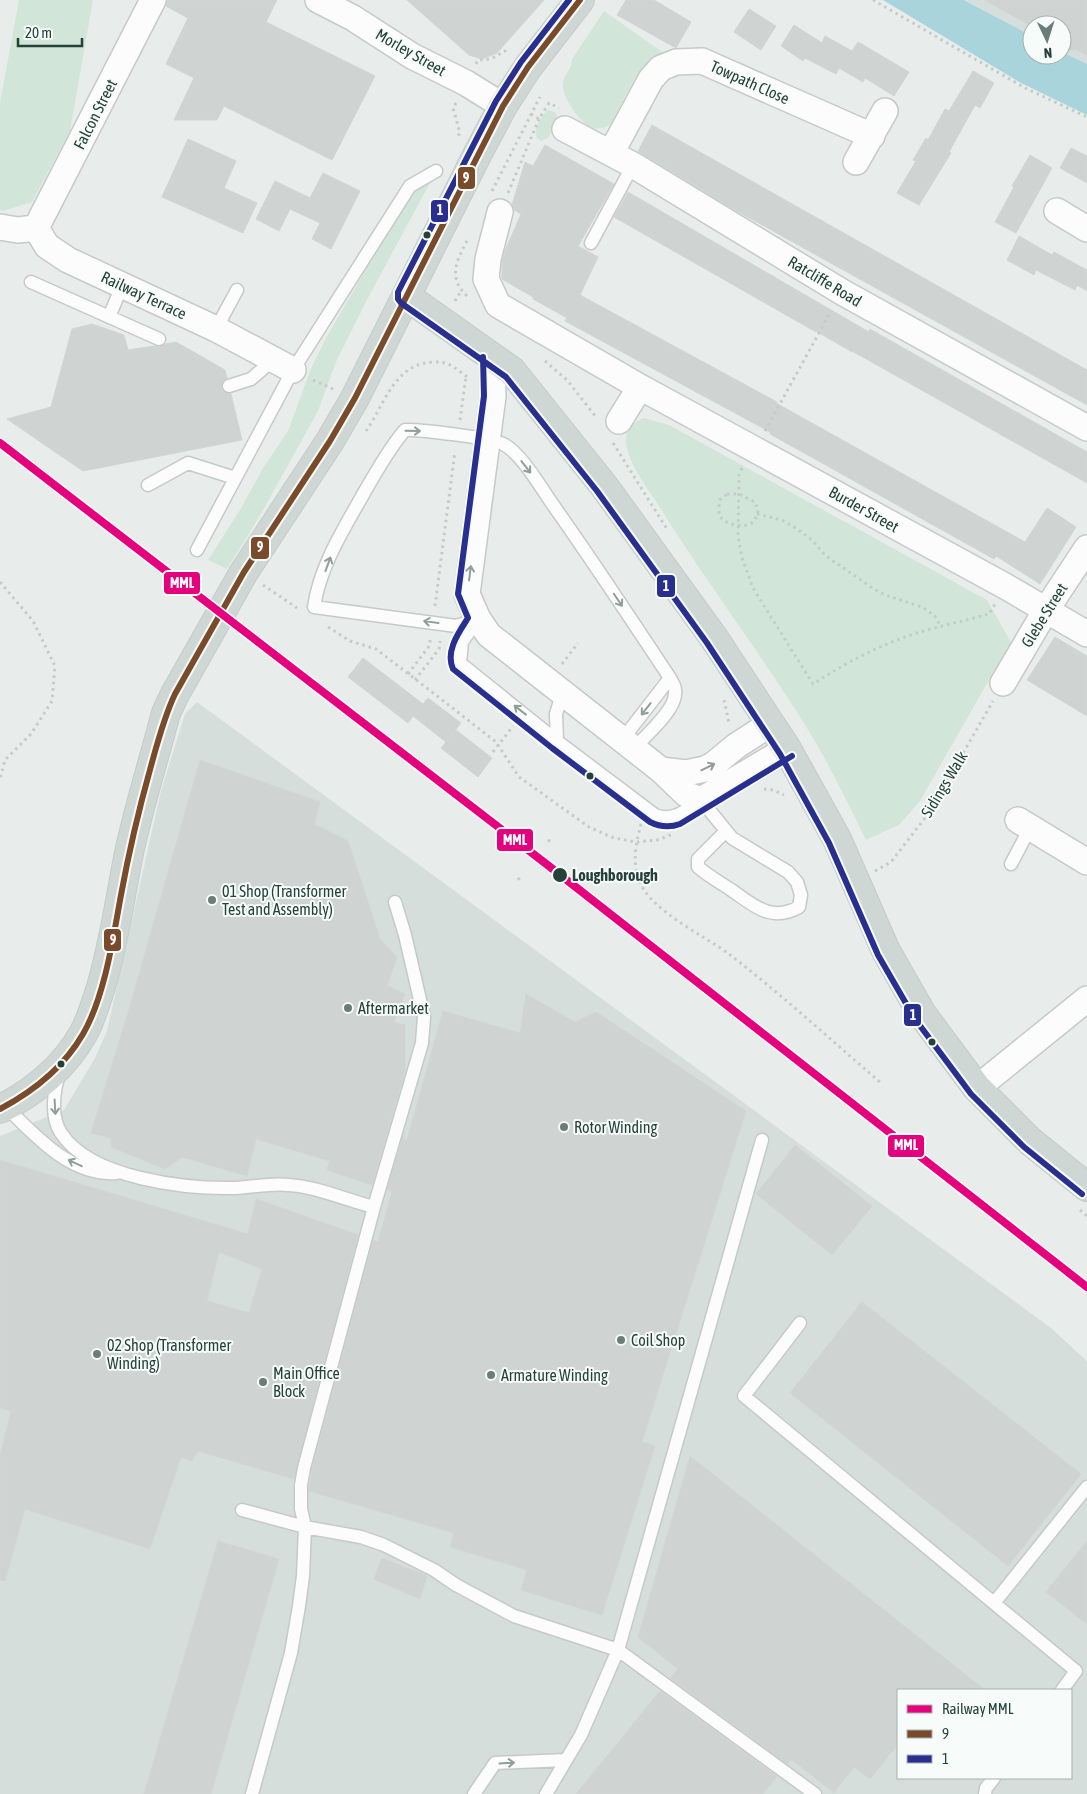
<svg xmlns="http://www.w3.org/2000/svg" width="1087" height="1794" font-family="'Asap Condensed',sans-serif">
<style>
.built{fill:#d6dedb;fill-rule:evenodd}
.green{fill:#d1e6d8}
.water{fill:#a9d4db}
.building{fill:#cfd4d2;stroke:#d1d6d4;fill-rule:evenodd}
.lines{fill:none;stroke-linecap:round;stroke-linejoin:round}
.lane-casing{stroke:#c5cac8;stroke-width:15}
.street-casing{stroke:#c5cac8;stroke-width:28}
.primary-casing{stroke:#c3ccc9;stroke-width:30}
.path{stroke:#c3ccca;stroke-width:3;stroke-dasharray:2.5 4;stroke-linecap:butt}
.lane{stroke:#fcfcfc;stroke-width:12}
.street{stroke:#fcfcfc;stroke-width:25}
.primary{stroke:#cfd7d5;stroke-width:28}
.bus-1-casing{stroke:#f7fbf9;stroke-width:10}
.bus-2-casing{stroke:#f7fbf9;stroke-width:10}
.bus-1{stroke:#7a4b2a;stroke-width:6}
.bus-2{stroke:#282f8f;stroke-width:6}
.rail-1-casing{stroke:#f7fbf9;stroke-width:11}
.rail-1{stroke:#e5007d;stroke-width:8}
.oneway{stroke:#909f9b}
.bus-dot{fill:#24423a;stroke:#f7fbf9;stroke-width:2}
.poi-dot{fill:#697e78;stroke:#f7fbf9;stroke-width:2}
.labels{text-anchor:middle;stroke-width:4;stroke-linejoin:round;paint-order:stroke}
.street-label{font-size:16px;fill:#24423a;stroke:#f7fbf9}
.stop-label{font-size:16px;font-weight:bold;fill:#24423a;stroke:#f7fbf9;text-anchor:start}
.poi-label{font-size:16px;fill:#24423a;stroke:#f7fbf9;text-anchor:start}
.line-badge{stroke:#f7fbf9;stroke-width:2}
.badge-label{font-size:14px;text-anchor:middle;font-weight:bold;fill:#fff}
</style>
<rect width="100%" height="100%" fill="#e8edeb"/>
<path class="built" d="M965 0H1087V64L1062 52V25H1032V36Z
M197 702 1051 1328 1087 1361V1794H0V1136L64 1110 95 1058 107 1031 161 791 185 714ZM898 1690H1071V1778H898Z"/>
<path class="green" d="M19 0H93L70 131 32 202 3 211 0 210V103Z
M604 11 668 56 644 70 635 78 610 125C604 128 598 130 591 127 580 123 562 97 563 85 563 75 572 70 572 59Z
M548 110 555 112 558 119 548 138 541 141 537 138C533 130 541 115 548 110Z
M431 181 369 296 336 362 318 411 261 514 227 569 208 560 240 510 263 468 288 431 312 366 326 338 372 259 420 183Z
M644 418 669 425 987 600 1012 644 985 687 920 801 899 825 866 840C846 799 826 758 802 720 756 647 704 579 659 506 647 487 629 465 626 443 625 429 633 422 644 418Z"/>
<path class="water" d="M883 0H964L1032 36V55H1062V52L1087 64V115L1021 83Z"/>
<path class="building" d="M167 0H277L266 22 375 76 332 160 224 106 217 120H174L194 78 166 64 188 18 166 6Z
M407 0H544L497 53 482 59 469 55Z
M626 0H654L691 22 676 48 617 15Z
M985 0H1087V55L1074 49 1073 51 1062 45V25H1032V27Z
M749 9 776 26 761 50 734 32Z
M794 25 822 43 825 36 852 51 858 42 909 72 894 96 865 78 863 82 839 68 836 74 805 58 803 61 781 46Z
M973 71 994 83 980 108 975 105 949 152 951 153 919 205 897 193 916 161 913 160 926 138 928 140 945 109 949 111Z
M652 125 1087 370V405L735 210 638 151Z
M188 139 236 161 224 188 257 203 243 233 162 197Z
M545 145 614 184 578 246 598 257 580 295 777 402 776 403 1025 542 1047 508 1076 527 1040 584 996 556 994 559 770 434V432L565 321 567 318 533 299V297L502 279V262L505 251 521 214 514 210 512 205 525 162 533 166Z
M1071 148 1087 156V183L1060 168Z
M1030 155 1052 168 1016 233 995 222 1014 187 1012 186Z
M323 173 360 191 331 249 312 239 320 223 290 209 279 231 256 219 275 181 310 198Z
M628 192 869 332 870 329 1087 452V483L852 351V352L816 331V332L614 217Z
M1019 236 1052 255 1054 252 1087 270V291L1077 285 1075 290 1036 270 1034 275 1007 260Z
M92 324 124 335 128 350 154 346 160 347 165 344 176 342 225 370 227 378 223 381 221 388 224 392 231 394 242 440 83 471 7 419 51 407 72 329Z
M1055 637 1087 656V716L1027 680Z
M363 658 423 704 428 698 461 723 446 742 413 716 408 723 348 677Z
M456 730 492 758 478 777 441 748Z
M200 760 320 802 314 824 348 841 380 939 397 957 387 986 405 994 394 1022 405 1025V1072L372 1185 327 1170 330 1161 256 1139 247 1176 182 1157 165 1169 111 1147V1138L91 1133 130 1006Z
M526 994 575 1022 596 1012 746 1111 642 1442 655 1446 602 1615 521 1590 527 1570 450 1547 454 1533 309 1491 312 1470 373 1240 378 1242 392 1192 387 1190 404 1132V1140H407L443 1011 520 1033Z
M795 1145 872 1206 832 1255 756 1194Z
M0 1160 248 1234 256 1199 358 1235 294 1479 198 1451 192 1461 181 1457 150 1549 25 1509 5 1581 0 1580V1455L11 1411 0 1408ZM219 1252 262 1269 249 1313 207 1301Z
M862 1302 1081 1474 1008 1566 790 1393Z
M690 1456 985 1690H898V1744L870 1779 854 1767 834 1793 791 1759 787 1764 670 1678 678 1669 638 1637Z
M218 1541 279 1559 211 1794H144Z
M1087 1541V1624L1046 1592Z
M382 1558 427 1576 420 1599 374 1579Z
M660 1691 777 1776 763 1794H576Z"/>
<g class="lines">
<defs>
<path id="lane" d="M591 243 633 165
M31 282 159 339
M109 317 122 286
M216 329 237 290
M229 386 251 379 273 360
M148 485 188 463 235 478
M197 550 293 370 410 186 436 171
M478 619 456 626 314 607C320 565 345 527 365 491 377 471 389 448 405 430 418 429 492 438 503 444 520 452 540 486 551 502 592 560 631 619 670 678 673 683 676 688 675 694 675 710 646 736 634 748
M478 619 462 642 460 663 557 741 655 815C673 823 687 809 701 800L732 838 788 872 797 882 801 895 799 907C771 923 753 905 730 889 719 882 707 875 698 867V859L726 831
M622 740 670 678
M557 741 556 714 562 694
M1011 864 1030 828
M59 1074C54 1090 50 1117 61 1133 91 1179 186 1189 236 1188 254 1187 271 1183 289 1185 318 1187 346 1200 374 1207
M6 1107C36 1136 70 1176 116 1173
M800 1323 744 1396 1076 1671 1062 1690
M242 1510 305 1527 361 1537 384 1545 434 1570 456 1585 514 1616 618 1650 815 1794
M994 1603 1087 1487
M252 1794 291 1653 299 1606 303 1576 305 1527 301 1509V1485L304 1468 374 1207 422 1043 424 1017 405 935 395 902
M474 1794 495 1763 566 1760
M546 1794 581 1735 618 1650 762 1140
M985 1794 986 1788 994 1778"/>
<path id="street" d="M318 0 353 18 412 56 466 83 503 106
M565 129 633 165 842 292 1087 428
M611 153 651 79 661 68 676 62 702 61 872 136
M856 162 885 111
M1057 211 1087 229
M500 212 488 259 486 279 498 305 640 387 1005 586 1087 634
M0 227 18 230 36 228 47 246 68 260 216 329 293 370
M36 228 153 0
M492 357 493 396 467 594 478 619 489 635 661 770 686 794 701 800 787 749
M619 421 640 387
M1003 683 1046 610 1087 548
M661 770 686 773 705 769 713 765 736 746 770 724
M1018 820 1087 862
M977 1088 1087 999"/>
<path id="primary" d="M406 296 512 371 604 486 714 638 787 749 837 839 886 951 922 1014 977 1088 1030 1141 1087 1187
M0 1109C34 1093 65 1066 83 1034 91 1020 96 1002 101 987 114 943 120 898 129 853 139 806 154 759 166 713L175 694 244 572 330 441 355 398 477 155 503 106 528 67 580 0"/>
</defs>
<use href="#lane" class="lane-casing"/>
<use href="#street" class="street-casing"/>
<use href="#primary" class="primary-casing"/>
<path class="path" d="M873 0 1025 88 1087 117
M476 64 478 60 491 59 505 51 508 54
M456 103 453 108 460 133 458 136
M531 114 539 119 549 103 559 108
M492 191 540 97
M508 193 539 119
M467 296C447 277 457 260 468 239
M455 301 461 291
M545 361 567 380 596 417
M313 380 333 389
M460 420 466 376
M366 431C383 407 393 369 425 363 432 362 441 361 448 364 455 367 463 374 470 379
M765 431 831 311
M613 443 667 529
M742 468 739 474 738 536 742 558 753 588 813 684C838 668 864 653 892 642 923 629 957 623 989 614L995 604
M727 494H739L755 502 758 511C757 515 756 519 753 522 745 529 725 525 720 516 718 512 719 505 720 500Z
M757 514 782 520 796 528 812 540 826 556 874 589 885 595 922 607 935 616 941 627
M0 582 33 621 55 666 52 701 31 734 5 760 0 779
M263 585 297 608
M435 606 455 451
M328 627 350 641 376 649 432 692 496 742 519 777 589 827 614 838 636 842 657 840 673 834
M562 664 578 643
M408 674 430 645V639
M415 680 439 649 440 641
M724 700 729 723
M493 752 513 726
M764 789 773 790 784 795
M641 824C636 842 632 862 639 880 649 910 705 936 729 954 782 995 831 1040 881 1083
M548 840 552 843
M875 871 891 862 928 814 993 701
M518 878 522 882
M1080 1210 1087 1216"/>
<use href="#lane" class="lane"/>
<use href="#street" class="street"/>
<use href="#primary" class="primary"/>
<defs>
<path id="bus-1" d="M0 1109C34 1091 64 1067 83 1034 105 996 113 938 121 895 129 851 139 809 151 766 158 741 164 717 175 694L244 572 330 441 355 398 503 106 528 67 580 0"/>
<path id="bus-2" d="M569 0 521 62 496 101 398 292V299L401 303 506 377 597 491 707 643 780 754 829 843 878 955 915 1019 971 1094 1024 1147 1082 1194
M483 357 484 396 458 594 468 618C459 632 445 651 453 669L552 748 650 822C660 827 669 828 680 824L792 756"/>
</defs>
<use href="#bus-1" class="bus-1-casing"/>
<use href="#bus-2" class="bus-2-casing"/>
<use href="#bus-1" class="bus-1"/>
<use href="#bus-2" class="bus-2"/>
<defs>
<path id="rail-1" d="M0 443 545 863 1087 1287"/>
</defs>
<use href="#rail-1" class="rail-1-casing"/>
<use href="#rail-1" class="rail-1"/>
</g>
<defs><path id="oneway-shaft" d="M-6 0H5M1.5-3L5.5 0L1.5 3" fill="none" stroke-width="1.6" stroke-linecap="round" stroke-linejoin="round" transform="scale(1.25)"/></defs>
<g class="oneway">
<use href="#oneway-shaft" transform="translate(413 431) rotate(1)"/>
<use href="#oneway-shaft" transform="translate(526 467) rotate(52)"/>
<use href="#oneway-shaft" transform="translate(328 564) rotate(-70)"/>
<use href="#oneway-shaft" transform="translate(470 573) rotate(-83)"/>
<use href="#oneway-shaft" transform="translate(618 600) rotate(56)"/>
<use href="#oneway-shaft" transform="translate(431 622) rotate(-172)"/>
<use href="#oneway-shaft" transform="translate(646 709) rotate(128)"/>
<use href="#oneway-shaft" transform="translate(520 710) rotate(-142)"/>
<use href="#oneway-shaft" transform="translate(708 767) rotate(-26)"/>
<use href="#oneway-shaft" transform="translate(55 1107) rotate(87)"/>
<use href="#oneway-shaft" transform="translate(75 1163) rotate(-155)"/>
<use href="#oneway-shaft" transform="translate(507 1763) rotate(-3)"/>
</g>
<g class="bus-dot">
<circle cx="427" cy="235" r="4.5"/>
<circle cx="590" cy="776" r="4.5"/>
<circle cx="560" cy="875" r="8"/>
<circle cx="932" cy="1042" r="4.5"/>
<circle cx="61" cy="1064" r="4.5"/>
</g>
<g class="poi-dot">
<circle cx="212" cy="900" r="5"/>
<circle cx="348" cy="1008" r="5"/>
<circle cx="564" cy="1127" r="5"/>
<circle cx="621" cy="1340" r="5"/>
<circle cx="97" cy="1354" r="5"/>
<circle cx="491" cy="1375" r="5"/>
<circle cx="263" cy="1382" r="5"/>
</g>
<g class="labels">
<g class="street-label">
<text transform="translate(411 52) rotate(30)" y="6">Morley Street</text>
<text transform="translate(750 82) rotate(24)" y="6">Towpath Close</text>
<text transform="translate(95 114) rotate(-63)" y="6">Falcon Street</text>
<text transform="translate(825 281) rotate(31)" y="6">Ratcliffe Road</text>
<text transform="translate(144 295) rotate(25)" y="6">Railway Terrace</text>
<text transform="translate(864 509) rotate(29)" y="6">Burder Street</text>
<text transform="translate(1044 615) rotate(-58)" y="6">Glebe Street</text>
<text transform="translate(944 784) rotate(-59)" y="6">Sidings Walk</text>
</g>
<g class="stop-label">
<text x="572" y="881">Loughborough</text>
</g>
<g class="poi-label">
<text x="222" y="897">01 Shop (Transformer<tspan x="222" dy="18">Test and Assembly)</tspan></text>
<text x="358" y="1014">Aftermarket</text>
<text x="574" y="1133">Rotor Winding</text>
<text x="631" y="1346">Coil Shop</text>
<text x="107" y="1351">02 Shop (Transformer<tspan x="107" dy="18">Winding)</tspan></text>
<text x="273" y="1379">Main Office<tspan x="273" dy="18">Block</tspan></text>
<text x="501" y="1381">Armature Winding</text>
</g>
</g>
<g class="line-badge">
<rect x="457" y="166" width="19" height="24" rx="5" fill="#7a4b2a"/>
<rect x="430" y="199" width="19" height="24" rx="5" fill="#282f8f"/>
<rect x="250" y="536" width="20" height="24" rx="5" fill="#7a4b2a"/>
<rect x="163" y="571" width="38" height="24" rx="5" fill="#e5007d"/>
<rect x="656" y="574" width="20" height="24" rx="5" fill="#282f8f"/>
<rect x="496" y="828" width="38" height="24" rx="5" fill="#e5007d"/>
<rect x="103" y="928" width="19" height="24" rx="5" fill="#7a4b2a"/>
<rect x="903" y="1003" width="19" height="24" rx="5" fill="#282f8f"/>
<rect x="887" y="1134" width="38" height="24" rx="5" fill="#e5007d"/>
</g>
<g class="badge-label">
<text x="466" y="183">9</text>
<text x="440" y="215">1</text>
<text x="260" y="552">9</text>
<text x="182" y="588">MML</text>
<text x="666" y="591">1</text>
<text x="515" y="845">MML</text>
<text x="113" y="945">9</text>
<text x="913" y="1020">1</text>
<text x="906" y="1150">MML</text>
</g>
<rect x="897" y="1689" width="175" height="90" fill="#f7fbf9" stroke="#a3b1ad"/>
<rect x="907" y="1705" width="25" height="8" fill="#e5007d" stroke="#a3b1ad"/>
<text x="942" y="1714" font-size="15" fill="#24423a">Railway MML</text>
<rect x="907" y="1730" width="25" height="8" fill="#7a4b2a" stroke="#a3b1ad"/>
<text x="942" y="1739" font-size="15" fill="#24423a">9</text>
<rect x="907" y="1755" width="25" height="8" fill="#282f8f" stroke="#a3b1ad"/>
<text x="942" y="1764" font-size="15" fill="#24423a">1</text>
<g transform="translate(1047 40) rotate(176)"><circle r="24" fill="#f7fbf9" stroke="#a3b1ad"/>
<path d="M0-4L9 19L0 12L-9 19Z" fill="#697e78"/>
<text y="-8" font-size="14" font-weight="bold" text-anchor="middle" fill="#24423a">N</text>
</g>
<path d="M18 38v8h64v-8" fill="none" stroke="#24423a" stroke-width="2.5"/>
<text x="25" y="38" font-size="15" fill="#24423a" stroke="#f7fbf9" stroke-width="4" paint-order="stroke">20 m</text>
</svg>
